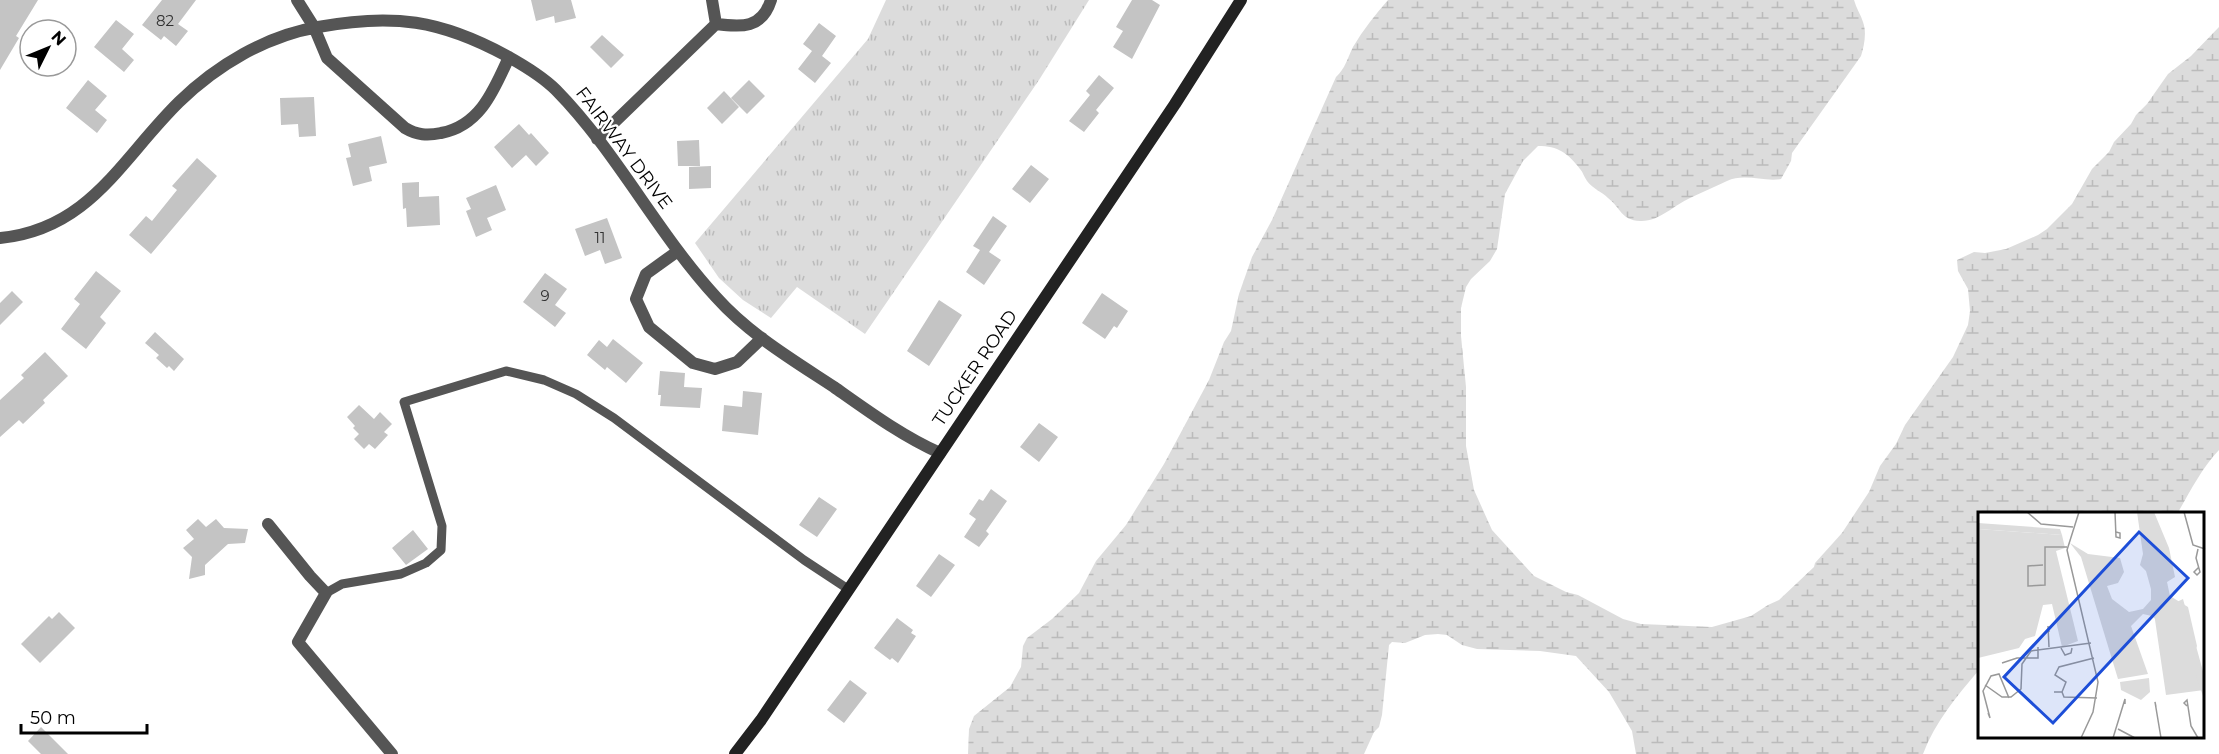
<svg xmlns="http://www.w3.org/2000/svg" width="2219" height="754" font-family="Montserrat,sans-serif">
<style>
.grass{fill:url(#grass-tufts)}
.wetland{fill:url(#wetland-marsh)}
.building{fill:#c4c4c4}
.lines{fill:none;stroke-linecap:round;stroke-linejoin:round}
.service{stroke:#555;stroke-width:9}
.minor{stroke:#555;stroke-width:12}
.secondary{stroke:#222;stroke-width:12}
.labels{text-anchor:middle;stroke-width:4.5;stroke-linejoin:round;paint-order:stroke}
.number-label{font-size:15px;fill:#313131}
.street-label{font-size:18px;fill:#000;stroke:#fff}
.inset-road{fill:none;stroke:#999;stroke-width:1.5}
.view{fill:#1d4ed8;fill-opacity:0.15;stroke:#1d4ed8;stroke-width:3}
.inset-edge{fill:none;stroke:#000;stroke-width:3}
</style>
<defs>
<pattern id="grass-tufts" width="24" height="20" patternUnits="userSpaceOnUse" patternTransform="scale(1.5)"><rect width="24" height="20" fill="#dcdcdc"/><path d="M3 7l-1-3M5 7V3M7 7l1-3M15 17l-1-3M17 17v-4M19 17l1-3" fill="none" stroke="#bbb"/></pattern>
<pattern id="wetland-marsh" width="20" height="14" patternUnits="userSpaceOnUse" patternTransform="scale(1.5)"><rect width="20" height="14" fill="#dcdcdc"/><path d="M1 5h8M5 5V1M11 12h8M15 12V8" fill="none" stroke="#bbb"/></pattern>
</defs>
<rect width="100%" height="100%" fill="#fff"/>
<path class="grass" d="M886 0H1089L1039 80 865 334 797 287 771 318 743 300 719 278 695 243 868 39Z"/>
<path class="wetland" d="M1388 0H1854C1856 8 1861 15 1863 22 1867 33 1864 46 1861 56L1792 153 1791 161 1781 179C1764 182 1744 173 1727 181 1715 187 1702 192 1690 198 1674 205 1659 222 1640 221 1621 220 1621 208 1608 198 1601 191 1593 189 1587 181 1584 177 1583 172 1580 169 1568 153 1558 146 1538 146L1523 161 1505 194 1497 249 1490 261 1471 279 1466 287 1461 308V336L1466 387V446L1474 490 1492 530 1534 576 1566 592 1578 595 1623 619 1641 624 1712 627 1751 616 1768 605 1779 600 1814 567 1815 563 1842 533 1869 492 1880 466 1896 444 1905 425 1953 357 1968 325 1970 311 1968 289 1958 271 1957 260 1974 252 1985 253 2006 249 2038 235 2047 229 2072 204 2092 169 2109 152 2114 142 2131 124 2136 115 2147 104 2168 74 2191 56 2219 27V450C2201 469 2190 492 2177 514H1979V670C1957 696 1935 722 1923 754H1636L1632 731 1609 692 1576 656 1540 651 1477 649 1462 645 1447 635 1438 634 1425 635 1405 643 1392 642 1389 645 1382 715 1379 727 1374 732 1364 754H968L969 729 974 716 1010 687 1021 667 1023 646 1027 638 1052 619 1079 593 1096 561 1126 525 1164 464 1209 380 1224 342 1231 331 1239 294 1252 257 1272 220 1336 77C1345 69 1348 57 1353 47 1363 30 1375 15 1388 0Z"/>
<path class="building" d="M0 0H38L16 36 19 38 0 70Z
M162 0H196L178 24 188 31 176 46 164 36 161 40 142 25Z
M531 0H571L576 18 555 23 554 16 536 21Z
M1132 0H1152L1160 5 1132 59 1113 47 1123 31 1116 27Z
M116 20 134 34 122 49 134 60 124 72 94 47Z
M819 23 836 36 822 56 831 63 815 83 798 69 812 51 803 44Z
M602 35 624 55 611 68 590 47Z
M1099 75 1114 88 1096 110 1099 113 1084 132 1069 121 1090 95 1086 91Z
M88 80 107 96 95 110 107 120 97 133 66 108Z
M749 80 765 96 747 114 731 98Z
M724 91 739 107 722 124 707 108Z
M314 97 316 136 299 137 298 124 281 125 280 98Z
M519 124 529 135 531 133 549 153 536 166 526 155 512 168 494 147Z
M381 136 387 163 369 167 372 181 353 186 346 158 351 157 348 144Z
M699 140 700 166H678L677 141Z
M197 158 217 176 151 254 129 235 146 216 152 221 177 190 172 186Z
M1031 165 1049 179 1030 203 1012 189Z
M711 166V188L689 189V167Z
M419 182V197L439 196 440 225 407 227 406 208 403 209 402 183Z
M496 185 506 210 487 218 492 230 476 237 466 211 471 209 466 198Z
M993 216 1007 226 989 252 1001 260 984 285 966 272 980 250 973 246Z
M607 218 622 258 605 264 600 250 585 256 575 229Z
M96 271 121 291 100 317 106 323 86 349 61 329 80 304 74 299Z
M545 273 567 289 555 305 566 313 555 327 523 302Z
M12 291 23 302 0 325V303Z
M1102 293 1128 311 1117 328 1114 326 1105 339 1082 323Z
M939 300 962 315 929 366 907 351Z
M155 332 184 359 174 371 169 366 167 368 156 358 159 355 145 343Z
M613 339 643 363 626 383 607 367 605 370 587 355 599 340 607 347Z
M45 352 68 376 43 400 45 403 23 424 19 420 0 437V400L24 378 21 375Z
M660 371 685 373 684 387 702 388 700 408 660 406 661 395H658Z
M743 391 762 393 758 435 722 431 724 405 742 407Z
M359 405 374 419 380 412 392 424 384 432 388 435 375 449 369 444 364 449 354 439 359 434 353 428 355 426 347 417Z
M1039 423 1058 437 1039 462 1020 447Z
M991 489 1007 501 986 531 989 534 979 547 964 537 976 519 969 514 979 499 983 501Z
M819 497 837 509 817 537 799 525Z
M198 519 206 527 216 519 224 528 248 529 245 543 228 544 205 565V575L189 579 192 557 183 548 194 539 186 530Z
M413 530 428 549 406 565 392 548Z
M939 554 955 565 931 597 916 586Z
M59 612 75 628 40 663 21 644 49 616 52 619Z
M897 618 913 630 911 633 916 636 898 663 892 658 890 660 874 648Z
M850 680 867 693 844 723 827 710Z
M41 727 68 754H41L28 741Z"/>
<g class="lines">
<path class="service" d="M326 593 342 584 401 574 426 563 441 550 442 526 404 402 506 371 544 380 576 394 614 418 804 560 848 589"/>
<path class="minor" d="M297 0 314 27 327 58 405 128C417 135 427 136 441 133 480 126 494 90 509 57
M712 0 716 24
M716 24C742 27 762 29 771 0
M597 139 716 24
M0 238C90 229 121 159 179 102 217 65 266 36 318 27 393 13 441 20 507 56 525 66 542 76 556 90 617 152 657 233 716 297 749 334 793 360 834 387 868 411 902 436 940 453
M678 251 646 274 636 299 649 327 693 363 715 369 737 362 762 338
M268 524 310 576 326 593 298 642 392 754"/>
<path class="secondary" d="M735 754 761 720 1175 104 1241 0"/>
</g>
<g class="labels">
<g class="number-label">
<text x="165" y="26">82</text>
<text x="600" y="243">11</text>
<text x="545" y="301">9</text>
</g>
<g class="street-label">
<text transform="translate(624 148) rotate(53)" y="6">FAIRWAY DRIVE</text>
<text transform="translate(975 368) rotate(-56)" y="6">TUCKER ROAD</text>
</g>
</g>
<g transform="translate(1978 512)">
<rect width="226" height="226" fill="#fff"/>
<path d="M0 17 84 23 87 36 78 39 100 129 84 135 74 92 65 93 57 124 47 127 41 136 0 146Z" fill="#dcdcdc"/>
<path d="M0 11 82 17 84 23 0 17ZM205 87 226 163V178L188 183 176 101Z" fill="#dcdcdc"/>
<path d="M159 0H176L191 36 197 65 189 70 192 84 210 95 219 134 214 147 218 154 210 155 207 148 202 147 200 127 174 104 165 102 153 114 170 162 140 167 103 45 92 31 110 42 142 46 146 60 140 71 129 74 134 87 151 100 165 97 173 88V77L168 59 162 53 165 42ZM223 155V166L226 178V187L218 163 203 160ZM171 166 172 180 163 188 143 178 142 170Z" fill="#dcdcdc"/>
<path class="inset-road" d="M49 0 63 12 95 15M101 0 89 38 120 170 115 200 103 226M137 0 138 25 142 26V21L138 20M206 0 215 33 227 37M220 37 218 46 222 60 219 63 216 60 221 55M65 53 50 54V74L67 73V35H89M71 120 70 114 71 135M83 136 87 143 93 141 94 136M24 151 39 146H60V135M7 173 24 185H33L43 177 44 152 53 139 113 131M76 180H84L86 185 119 186M84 180 88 170 77 163 81 155 116 146M209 194 206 191 209 188 213 214 220 226M178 195 177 190 183 226M10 201 12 206 5 179 13 164 21 162 31 186M140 217 157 226M135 226 147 187V192"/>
<path class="view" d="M161 20 210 66 75 211 26 165Z"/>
<rect width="226" height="226" class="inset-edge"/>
</g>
<g transform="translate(48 48) rotate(47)"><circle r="28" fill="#ffffff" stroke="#999999" stroke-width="1.5"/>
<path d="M0-4.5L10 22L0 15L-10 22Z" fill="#000000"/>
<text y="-9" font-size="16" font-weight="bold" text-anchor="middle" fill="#000000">N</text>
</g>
<path d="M21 724v9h126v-9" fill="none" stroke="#000000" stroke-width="3"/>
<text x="30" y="724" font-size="18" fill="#000000" stroke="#ffffff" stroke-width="4.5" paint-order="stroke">50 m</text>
</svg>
